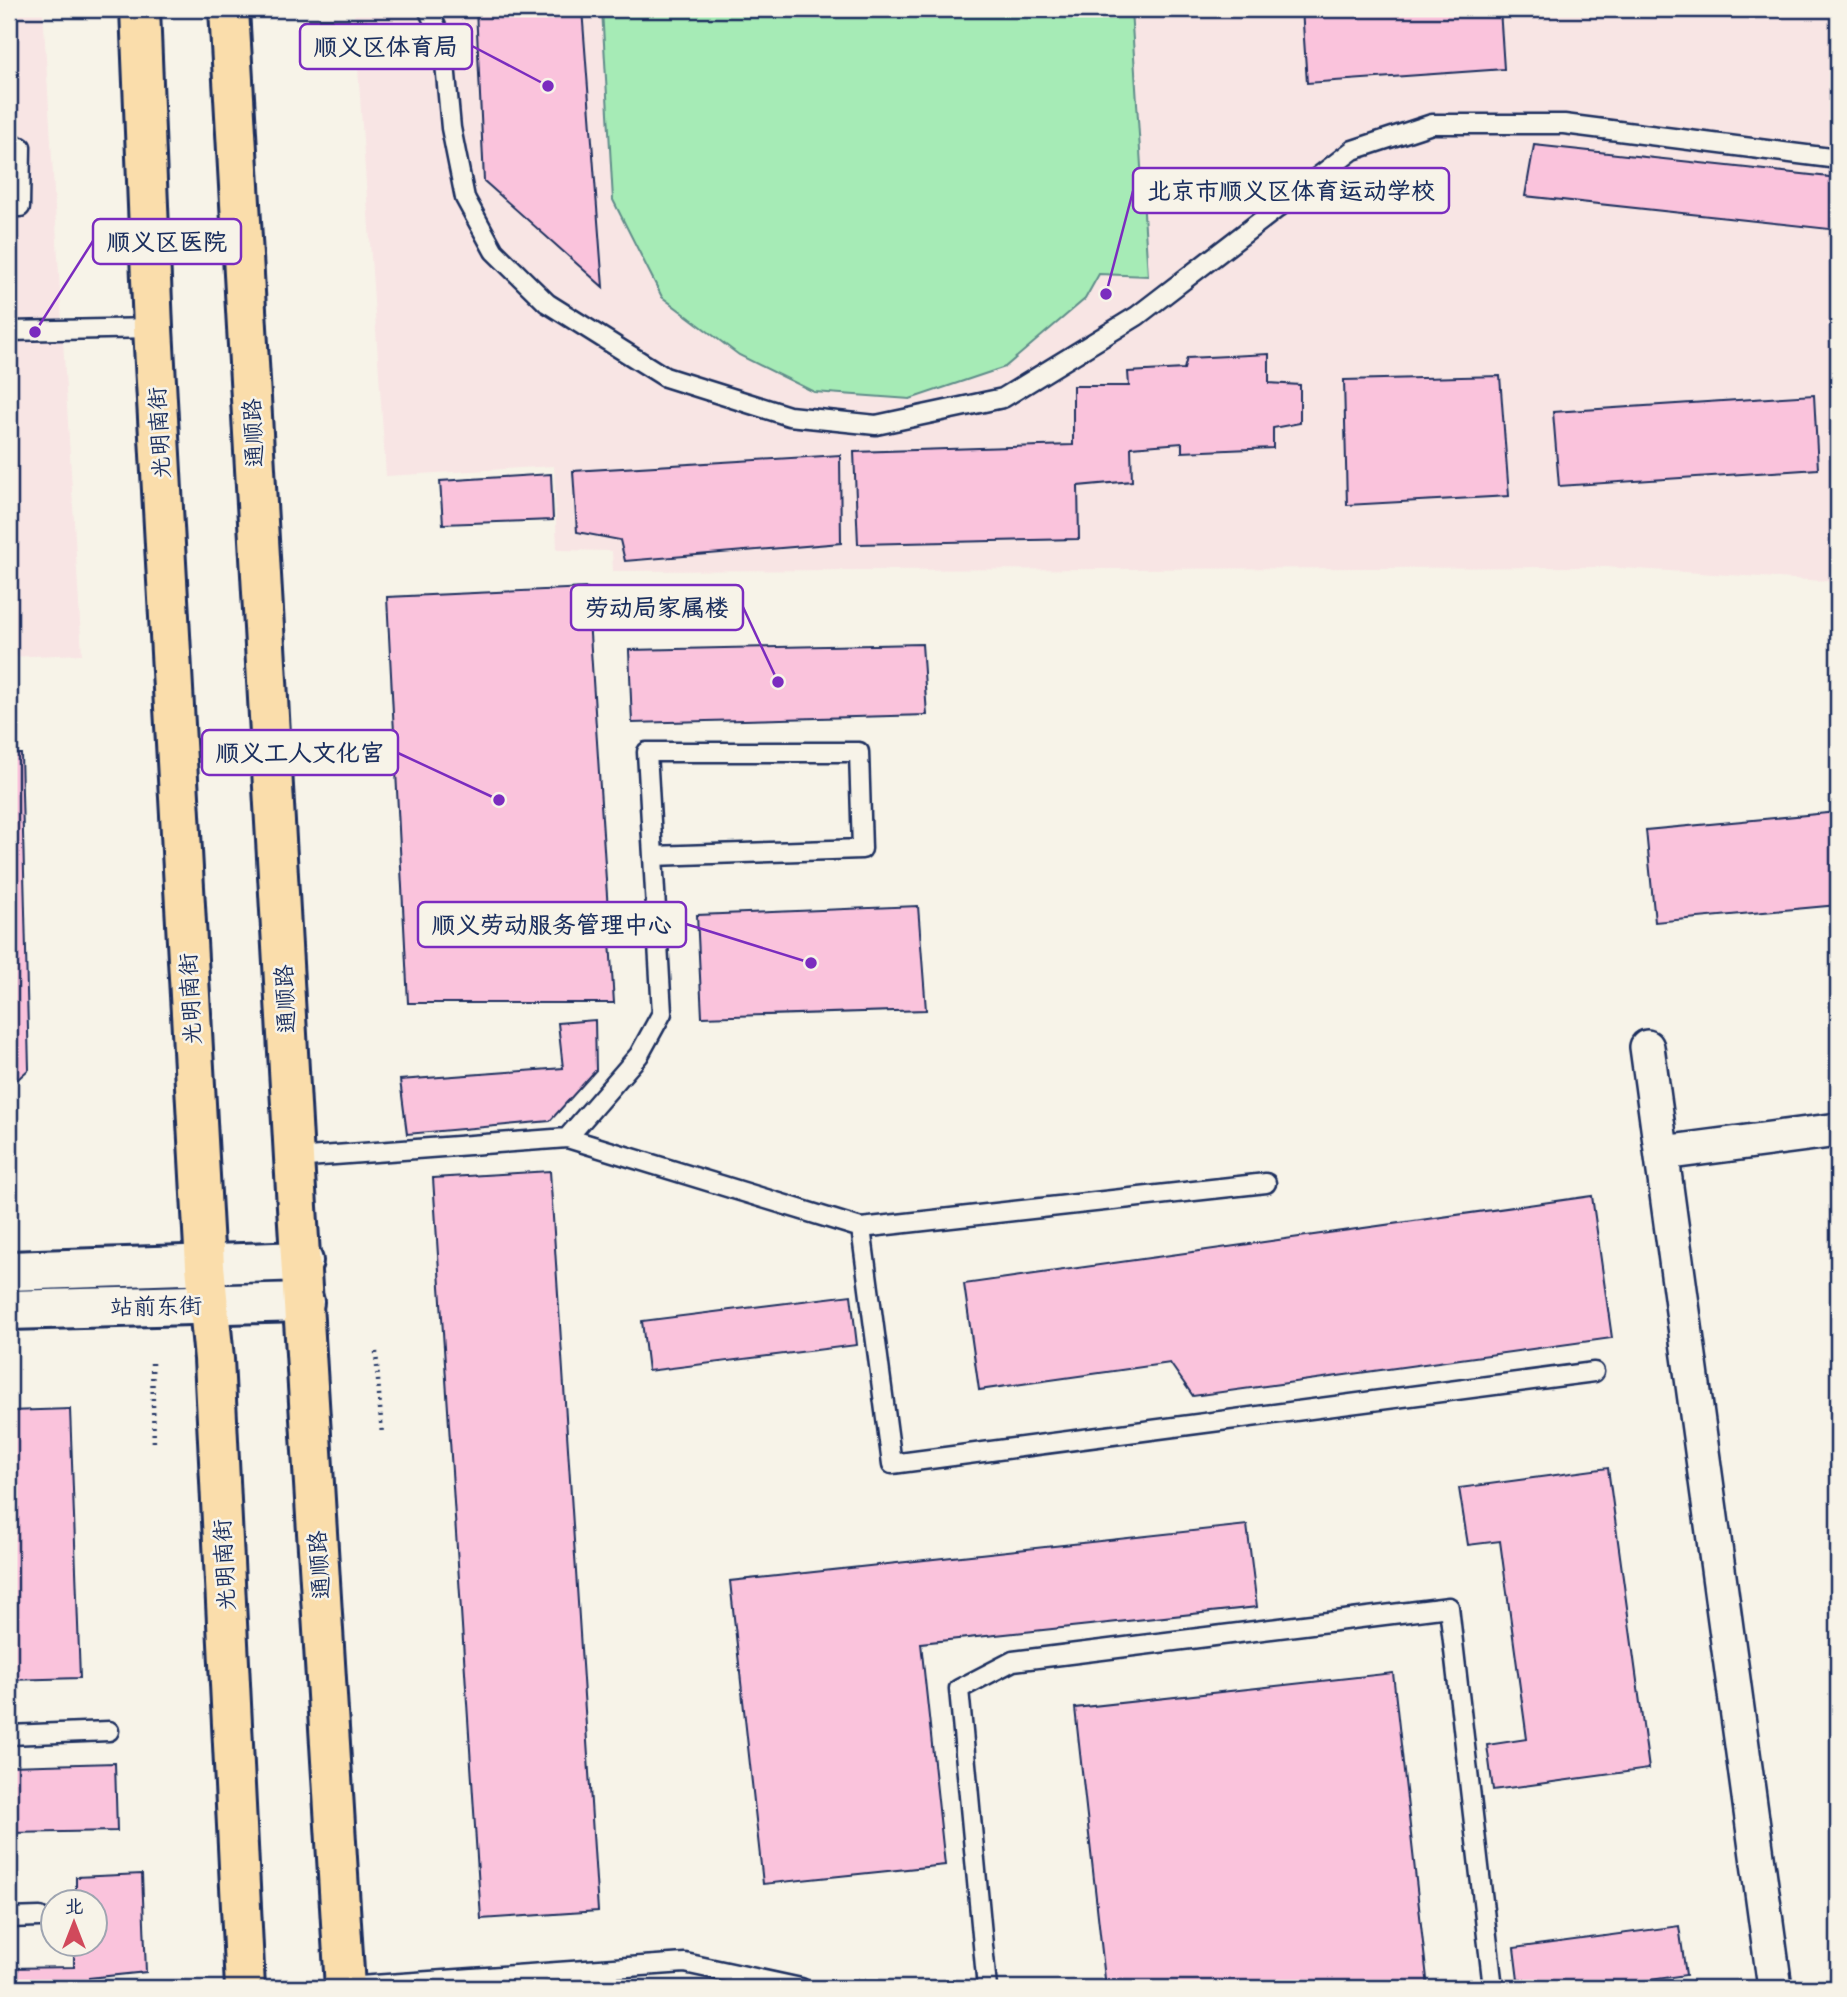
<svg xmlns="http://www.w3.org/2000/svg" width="1847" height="1997" font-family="'Gochi Hand','LXGW WenKai TC',sans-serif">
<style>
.built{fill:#f8e5e4}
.green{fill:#a6ebb6;stroke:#608d8a;stroke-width:2}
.building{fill:#fac3dc;stroke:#1b2f5e;stroke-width:2}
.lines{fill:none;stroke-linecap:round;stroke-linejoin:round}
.lane-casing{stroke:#1b2f5e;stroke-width:23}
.street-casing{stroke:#1b2f5e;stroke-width:38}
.secondary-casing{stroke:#1b2f5e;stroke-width:44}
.primary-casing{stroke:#1b2f5e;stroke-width:44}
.path{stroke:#1b2f5e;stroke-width:4.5;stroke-dasharray:2 5;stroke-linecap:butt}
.lane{stroke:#f7f3e8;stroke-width:18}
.street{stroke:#f7f3e8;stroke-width:33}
.secondary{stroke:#f7f3e8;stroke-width:38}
.primary{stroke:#faddab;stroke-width:38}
.labels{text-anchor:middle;stroke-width:5;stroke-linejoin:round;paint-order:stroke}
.street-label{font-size:23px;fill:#1b2f5e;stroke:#f7f3e8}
.leader{fill:none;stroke:#7b2cbf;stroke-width:2.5}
.callout-dot{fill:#7b2cbf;stroke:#f7f3e8;stroke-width:2.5}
.callout{fill:#f7f3e8;stroke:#7b2cbf;stroke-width:2.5}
.callout-label{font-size:24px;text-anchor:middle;font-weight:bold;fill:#1b2f5e}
</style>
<rect width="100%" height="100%" fill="#f7f3e8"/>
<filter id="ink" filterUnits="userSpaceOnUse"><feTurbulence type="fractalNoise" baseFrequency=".0143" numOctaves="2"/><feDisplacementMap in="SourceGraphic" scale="14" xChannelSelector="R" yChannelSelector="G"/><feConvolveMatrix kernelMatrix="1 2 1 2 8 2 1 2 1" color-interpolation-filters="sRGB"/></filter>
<g filter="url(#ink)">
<path class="built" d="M9 9H43L82 654 9 657Z
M354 9H1836L1838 582 1606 567 613 571 612 551 557 550 554 466 386 476Z"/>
<path class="green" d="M602 9H1131L1148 276 1099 274 1085 299 1005 367 910 399 814 392 739 355 662 297 613 200Z
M1836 9H1838V123H1835Z"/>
<path class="building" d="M476 9H582L603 287 484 181Z
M1302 9H1500L1504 69 1307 83Z
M1534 145 1838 178V230L1525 196Z
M1838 276V350L1831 277Z
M1269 354V383L1300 385V423L1273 428V448L1182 452V443L1131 447 1132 481 1078 486 1079 539 858 544 854 452 1073 445V386H1129L1128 372 1184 369 1187 358Z
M1500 376 1509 496 1347 505 1344 380Z
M1814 395 1818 469 1559 486 1553 412Z
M840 455 841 543 625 561 620 540 577 532 573 471Z
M551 474 553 520 443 524 440 481Z
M587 588 614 1003H408L387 597Z
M922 644 927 715 632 723 629 650Z
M9 754H21L29 1069 9 1087Z
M1838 812V905L1655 922 1646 830Z
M918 906 926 1010 702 1017 697 915Z
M595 1020 596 1070 550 1121 407 1134 400 1080 563 1068 558 1023Z
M550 1171 598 1911 481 1919 433 1178Z
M1592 1196 1612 1338 1193 1396 1170 1363 979 1390 964 1284Z
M851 1295 857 1345 648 1371 642 1321Z
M70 1409 80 1678 9 1680V1411Z
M1608 1468 1649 1769 1493 1790 1487 1745 1527 1739 1500 1541 1468 1545 1459 1488Z
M1247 1525 1257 1607 921 1643 945 1865 763 1884 730 1581Z
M1393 1673 1428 1988H1106L1075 1708Z
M115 1763 117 1831 9 1833V1766Z
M142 1874 146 1972 89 1978V1988H9V1968L74 1967V1944H94V1902H76V1877Z
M1679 1926 1686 1975 1593 1988H1519L1514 1948Z"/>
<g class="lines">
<defs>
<path id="lane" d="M428 9 443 42 451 128 465 198 494 251 547 303 665 377 789 416 876 425 1003 398 1137 316 1353 150 1432 124H1564L1838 159
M9 147H21L20 207H9
M9 331 153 328
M567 1138 861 1228 892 1464 1594 1372
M294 1158 567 1138 639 1055 662 1013 647 752H859L862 849 653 856
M861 1228 1266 1183
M9 1735 109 1731
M9 1918 40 1917
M345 1987 685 1963 801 1988
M987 1988 959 1689 1013 1661 1449 1607 1493 1988"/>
<path id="street" d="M1647 1047 1775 1988
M1663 1153 1838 1130"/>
<path id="secondary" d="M9 1271 303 1261
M9 1310 304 1302"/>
<path id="primary" d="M140 9 153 328 205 1266 214 1359 245 1988
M229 9 294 1158 345 1988"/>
</defs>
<use href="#lane" class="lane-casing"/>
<use href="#street" class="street-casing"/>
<use href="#secondary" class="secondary-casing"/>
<use href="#primary" class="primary-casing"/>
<path class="path" d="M376 1352 382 1435
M152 1363 154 1446"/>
<use href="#lane" class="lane"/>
<use href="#street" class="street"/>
<use href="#secondary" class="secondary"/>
<use href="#primary" class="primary"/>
</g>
</g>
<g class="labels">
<g class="street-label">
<text transform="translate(159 433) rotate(-93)" y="8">光明南街</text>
<text transform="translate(253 433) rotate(-93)" y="8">通顺路</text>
<text transform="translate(190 999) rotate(-93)" y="8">光明南街</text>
<text transform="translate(285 999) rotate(-93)" y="8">通顺路</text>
<text transform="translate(156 1306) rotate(-1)" y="8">站前东街</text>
<text transform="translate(224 1565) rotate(-93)" y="8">光明南街</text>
<text transform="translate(319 1565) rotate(-94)" y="8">通顺路</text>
</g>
</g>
<path class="leader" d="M548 86L472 46M1106 294L1133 191M35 332L93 241M778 682L743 607M499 800L398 753M811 963L686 924"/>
<g class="callout-dot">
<circle cx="548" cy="86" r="7"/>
<circle cx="1106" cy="294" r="7"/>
<circle cx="35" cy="332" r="7"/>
<circle cx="778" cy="682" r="7"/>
<circle cx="499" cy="800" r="7"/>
<circle cx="811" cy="963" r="7"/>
</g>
<g class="callout">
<rect x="300" y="24" width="172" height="45" rx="7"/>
<rect x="1133" y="168" width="316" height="45" rx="7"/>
<rect x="93" y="219" width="148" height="45" rx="7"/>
<rect x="571" y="585" width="172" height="45" rx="7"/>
<rect x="202" y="730" width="196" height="45" rx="7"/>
<rect x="418" y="902" width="268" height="45" rx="7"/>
</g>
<g class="callout-label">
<text x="386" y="55">顺义区体育局</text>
<text x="1291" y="199">北京市顺义区体育运动学校</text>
<text x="167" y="250">顺义区医院</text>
<text x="657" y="616">劳动局家属楼</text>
<text x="300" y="761">顺义工人文化宫</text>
<text x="552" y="933">顺义劳动服务管理中心</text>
</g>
<rect width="1847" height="1997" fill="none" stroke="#f7f3e8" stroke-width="35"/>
<rect x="18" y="18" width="1812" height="1962" fill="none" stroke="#1b2f5e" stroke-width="2.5" filter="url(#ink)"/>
<g transform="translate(74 1923)"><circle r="33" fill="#f7f3e8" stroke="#9fa5b1" stroke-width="2"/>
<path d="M0-5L12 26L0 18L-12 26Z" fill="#d1495b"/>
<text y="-10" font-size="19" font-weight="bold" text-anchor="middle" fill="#1b2f5e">北</text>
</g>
</svg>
